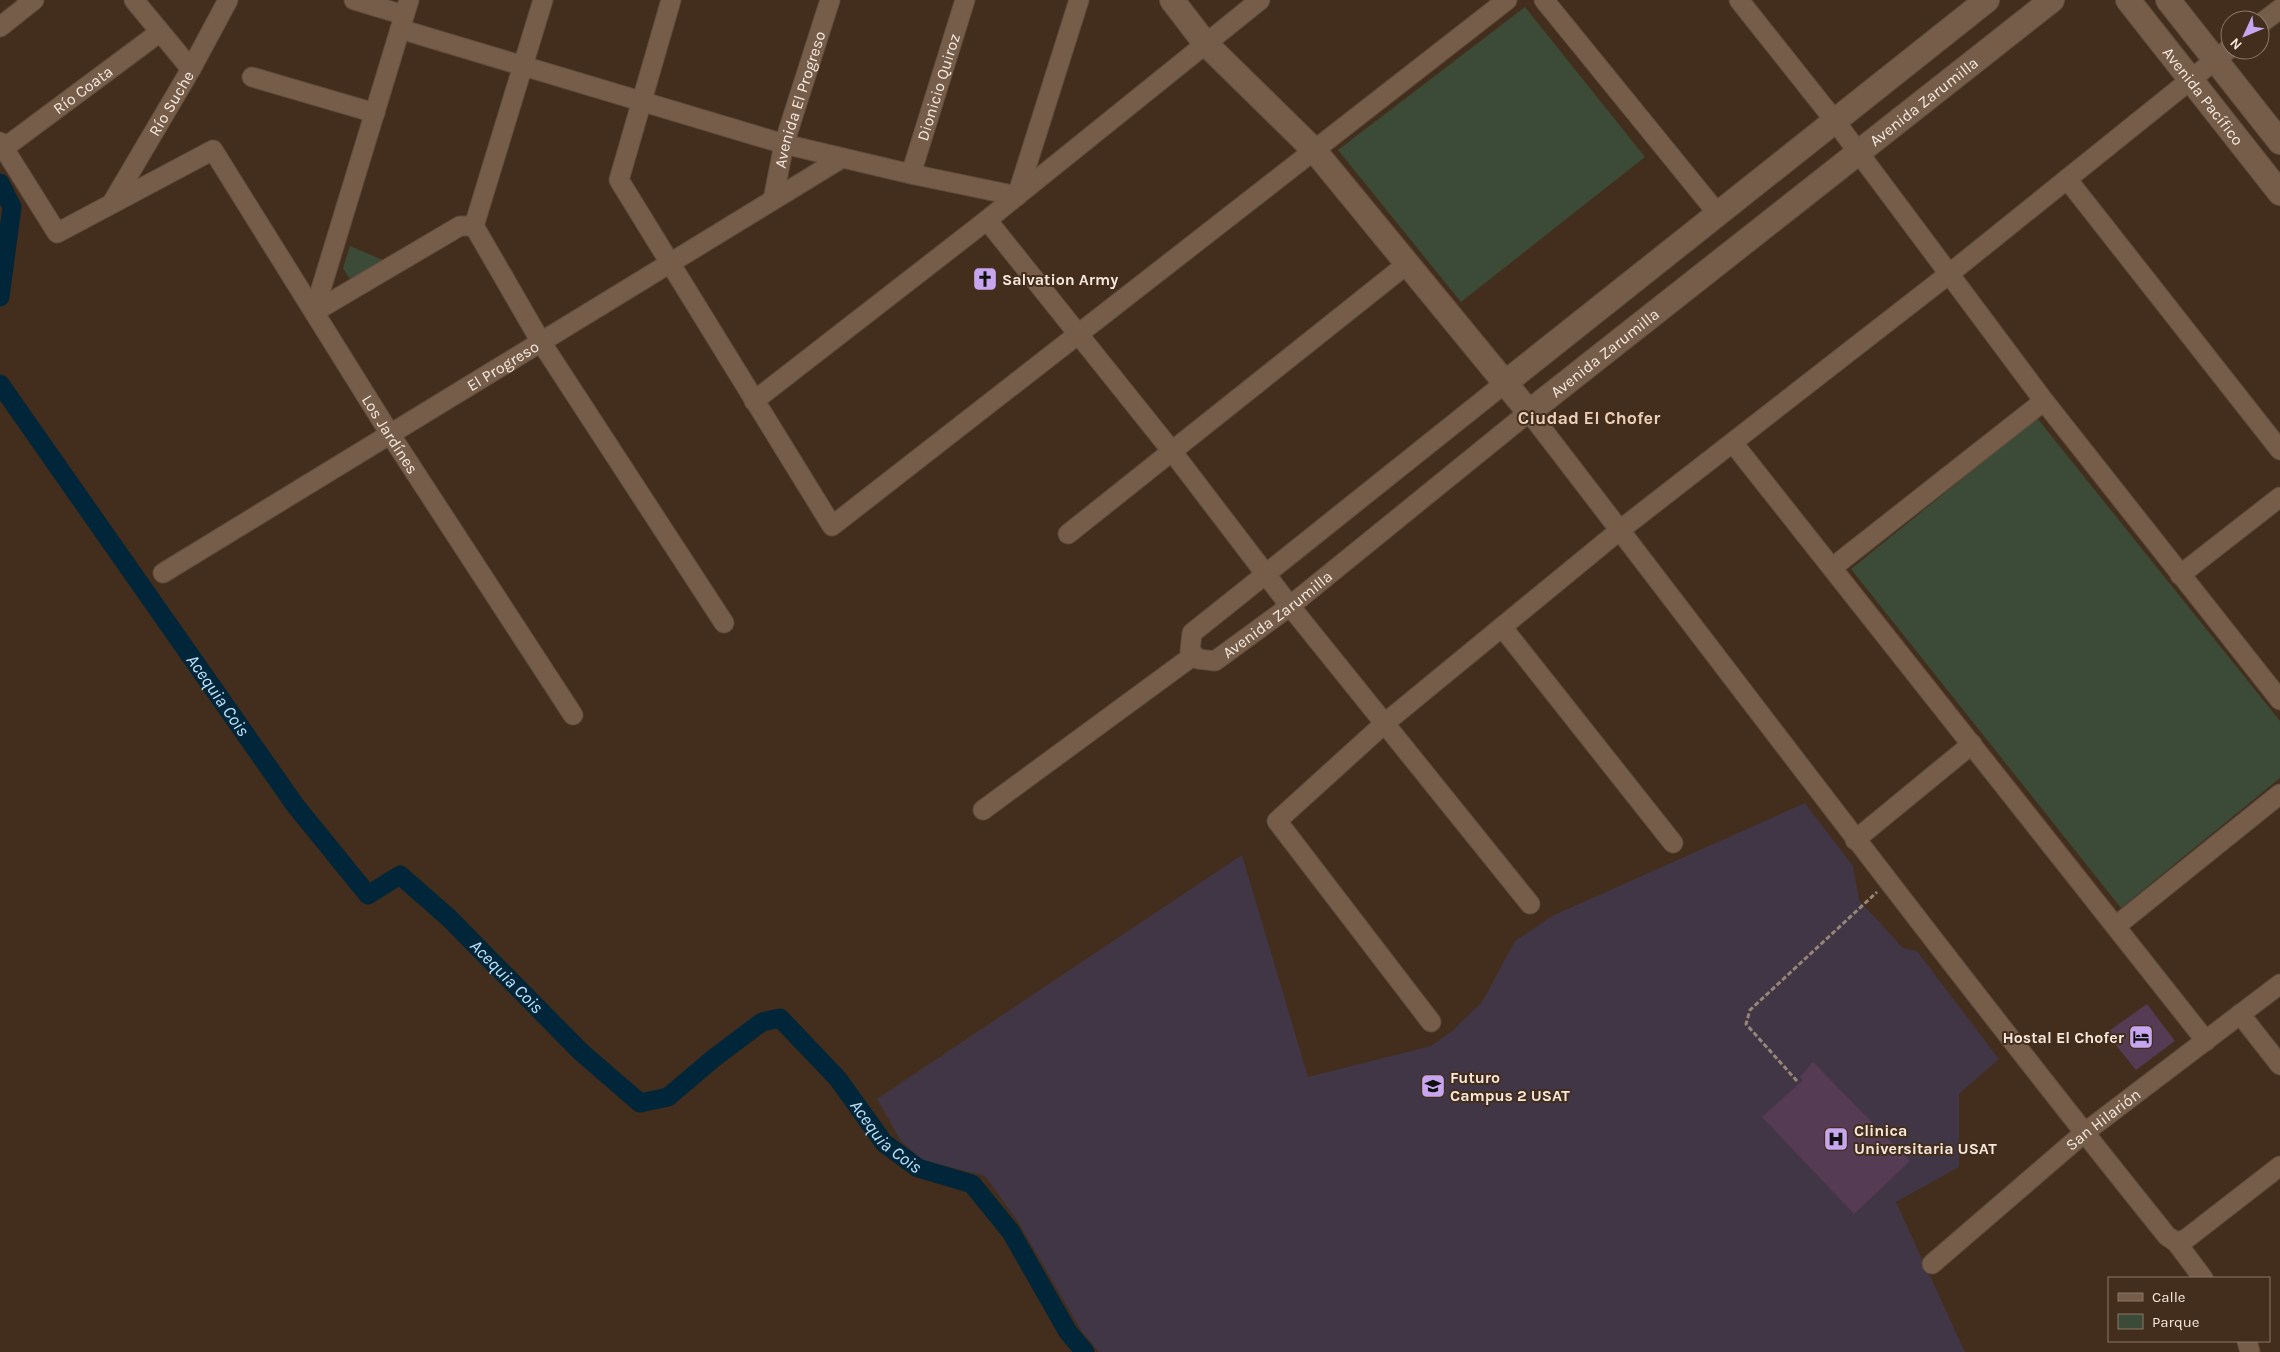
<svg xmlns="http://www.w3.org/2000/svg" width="2280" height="1352" font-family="Karla,sans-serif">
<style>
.education{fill:#413645}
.green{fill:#3c4b37}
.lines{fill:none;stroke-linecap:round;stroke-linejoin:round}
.canal{stroke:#012639;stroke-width:19}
.building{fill:#563b54}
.minor-casing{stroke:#5f4c3c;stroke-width:21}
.tertiary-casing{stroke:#5f4c3c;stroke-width:26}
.path{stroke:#978576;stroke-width:3;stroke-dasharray:5 2.5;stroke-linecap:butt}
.minor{stroke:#755d4a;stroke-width:19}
.tertiary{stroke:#755d4a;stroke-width:24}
.labels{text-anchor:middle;stroke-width:4;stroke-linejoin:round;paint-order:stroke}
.street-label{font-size:16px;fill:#f7e8dd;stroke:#432d1c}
.poi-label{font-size:16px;font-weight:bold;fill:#f7e8dd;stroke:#432d1c;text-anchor:start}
.neighbourhood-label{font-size:18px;font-weight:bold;fill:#ecd0ba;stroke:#432d1c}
.water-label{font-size:18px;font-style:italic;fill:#bee2fa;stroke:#432d1c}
</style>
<rect width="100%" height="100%" fill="#432d1c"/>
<path class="education" d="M1805 803 1853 866 1859 900 1903 948 1917 951 1999 1059 1959 1094V1167L1896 1202 1965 1352H1099L1081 1330 1017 1220 985 1176 922 1160 901 1141 877 1099 1242 855 1308 1077 1431 1046 1451 1032 1482 1002 1515 941 1552 916Z"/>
<path class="green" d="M1525 7 1645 157 1461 302 1338 150Z
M350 246 385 261 354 278H349L343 268Z
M2037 418 2280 721V778L2121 908 1851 569Z"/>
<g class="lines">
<g class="canal">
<path d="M0 183 12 207 0 297"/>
<path id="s1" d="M0 384 295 805 368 895 400 875 449 918 581 1052 640 1103 668 1097 714 1058 762 1022 780 1018 838 1079 884 1143 918 1168 972 1184 1011 1232 1068 1332 1085 1352"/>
</g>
</g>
<path class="building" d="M2147 1004 2175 1041 2136 1070 2106 1033Z
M1813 1062 1910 1161 1854 1214 1762 1117 1803 1080 1800 1077Z"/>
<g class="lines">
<defs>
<g id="minor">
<path d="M134 0 191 69"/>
<path d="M354 0 404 15"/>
<path d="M543 0 474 226 541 342 724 623"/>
<path d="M671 0 619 180 832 526 1507 0"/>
<path d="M1544 0 1718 214"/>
<path d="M1739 0 1835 121 2044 401 2280 700"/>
<path d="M2260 24 2280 9"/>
<path d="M0 27 34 0"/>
<path d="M400 29 784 144 911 174 1017 196 1079 0"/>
<path d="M252 77 375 113"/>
<path id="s2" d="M0 142 57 233 213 150 390 434 573 715"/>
<path id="s3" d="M4 148 160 32"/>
<path id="s4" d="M911 174 965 0"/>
<path d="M2067 179 2280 450"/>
<path id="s5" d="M773 200 784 144 830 0"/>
<path id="s6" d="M112 203 191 69 228 0"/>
<path d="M987 220 1171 450 1290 606 1530 904"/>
<path d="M314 312 409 0"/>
<path d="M314 312 460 226H474"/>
<path id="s7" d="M1505 383 1192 633 1190 651 1198 659 1215 661 1290 606 1529 412C1741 687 1949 965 2167 1236L2176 1242 2203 1278"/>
<path d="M754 401 987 220 1260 0"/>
<path d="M1733 443 2206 1041"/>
<path d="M1068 534 1407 264"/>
<path d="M1833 567 2044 401"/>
<path id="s8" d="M163 573 842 158"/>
<path d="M2180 575 2280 497"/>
<path d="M1502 627 1673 843"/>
<path d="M983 810 1194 655"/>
<path d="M1855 840 1972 744"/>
<path d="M2116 926 2280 794"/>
<path d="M2240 1014 2280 1065"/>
<path d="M1431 1022 1277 821 1385 723 1620 530 1949 274 2230 48"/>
<path d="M2176 1242 2186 1239 2280 1166"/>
<path id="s9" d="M1932 1264 2084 1133 2280 984"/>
<path d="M2247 1341 2250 1352"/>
</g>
<g id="tertiary">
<path id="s10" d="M1172 0 1205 43 1314 150 1529 412 2052 0"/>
<path id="s11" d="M2128 0 2280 193"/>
<path d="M2168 0 2280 142"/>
<path d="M1505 383 1987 0"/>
</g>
</defs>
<use href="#minor" class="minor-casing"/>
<use href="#tertiary" class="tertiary-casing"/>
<path class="path" d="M1797 1081 1746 1024 1750 1010 1877 892"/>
<use href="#minor" class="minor"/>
<use href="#tertiary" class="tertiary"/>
</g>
<defs>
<symbol id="church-square" viewBox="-11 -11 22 22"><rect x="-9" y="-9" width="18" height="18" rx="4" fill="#c8a6ef" stroke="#432d1c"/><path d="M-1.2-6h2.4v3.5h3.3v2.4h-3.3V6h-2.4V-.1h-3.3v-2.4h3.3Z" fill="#111"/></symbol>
<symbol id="hotel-square" viewBox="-11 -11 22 22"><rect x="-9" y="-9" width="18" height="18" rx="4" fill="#c8a6ef" stroke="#432d1c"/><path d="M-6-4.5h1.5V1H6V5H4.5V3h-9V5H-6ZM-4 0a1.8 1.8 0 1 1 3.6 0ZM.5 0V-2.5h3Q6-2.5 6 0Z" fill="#111"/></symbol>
<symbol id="university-square" viewBox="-11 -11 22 22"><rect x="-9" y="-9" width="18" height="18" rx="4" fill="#c8a6ef" stroke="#432d1c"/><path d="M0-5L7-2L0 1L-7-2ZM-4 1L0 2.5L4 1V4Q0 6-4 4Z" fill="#111"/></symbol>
<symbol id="hospital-square" viewBox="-11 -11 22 22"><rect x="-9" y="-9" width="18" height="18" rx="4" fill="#c8a6ef" stroke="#432d1c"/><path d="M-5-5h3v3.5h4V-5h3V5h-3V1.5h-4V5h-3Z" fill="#111"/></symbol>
</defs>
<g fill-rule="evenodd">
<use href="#church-square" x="971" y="265" width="28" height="28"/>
<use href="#hotel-square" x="2127" y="1023" width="28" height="28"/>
<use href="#university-square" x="1419" y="1072" width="28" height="28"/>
<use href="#hospital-square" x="1822" y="1125" width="28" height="28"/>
</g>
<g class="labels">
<g class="street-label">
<text dy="6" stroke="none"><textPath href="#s4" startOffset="91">Dionicio Quiroz</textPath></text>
<text dy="6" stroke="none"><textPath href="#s3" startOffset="98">Río Coata</textPath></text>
<text dy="6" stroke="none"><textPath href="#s11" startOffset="122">Avenida Pacífico</textPath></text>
<text dy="6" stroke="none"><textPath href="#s5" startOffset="104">Avenida El Progreso</textPath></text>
<text dy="6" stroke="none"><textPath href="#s6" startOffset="116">Río Suche</textPath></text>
<text dy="6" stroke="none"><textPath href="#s10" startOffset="1048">Avenida Zarumilla</textPath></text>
<text dy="6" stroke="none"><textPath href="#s10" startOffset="642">Avenida Zarumilla</textPath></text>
<text dy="6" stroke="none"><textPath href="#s8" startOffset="398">El Progreso</textPath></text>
<text dy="6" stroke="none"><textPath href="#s2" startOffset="619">Los Jardínes</textPath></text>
<text dy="6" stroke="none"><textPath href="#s7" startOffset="525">Avenida Zarumilla</textPath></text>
<text dy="6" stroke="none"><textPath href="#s9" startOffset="224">San Hilarión</textPath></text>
</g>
<g class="poi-label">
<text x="1002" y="285">Salvation Army</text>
<text x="2124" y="1043" text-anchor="end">Hostal El Chofer</text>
<text x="1450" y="1083">Futuro<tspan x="1450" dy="18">Campus 2 USAT</tspan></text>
<text x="1854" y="1136">Clinica<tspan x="1854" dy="18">Universitaria USAT</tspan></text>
</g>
<g class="neighbourhood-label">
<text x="1589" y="424">Ciudad El Chofer</text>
</g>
<g class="water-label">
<text dy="6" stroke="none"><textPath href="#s1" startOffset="380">Acequia Cois</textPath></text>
<text dy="6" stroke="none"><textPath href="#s1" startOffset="815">Acequia Cois</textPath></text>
<text dy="6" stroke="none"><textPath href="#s1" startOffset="1326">Acequia Cois</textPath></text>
</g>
</g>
<rect x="2108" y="1277" width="162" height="65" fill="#432d1c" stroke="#8b7869"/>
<rect x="2118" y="1293" width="25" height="8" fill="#755d4a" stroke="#8b7869"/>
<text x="2152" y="1302" font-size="15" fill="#f7e8dd">Calle</text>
<rect x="2118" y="1314" width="25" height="15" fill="#3c4b37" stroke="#8b7869"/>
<text x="2152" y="1327" font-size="15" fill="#f7e8dd">Parque</text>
<g transform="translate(2245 35) rotate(226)"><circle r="24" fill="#432d1c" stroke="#8b7869"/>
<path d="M0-4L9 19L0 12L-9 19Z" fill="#c8a6ef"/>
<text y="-8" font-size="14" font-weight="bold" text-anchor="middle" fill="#f7e8dd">N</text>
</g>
</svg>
